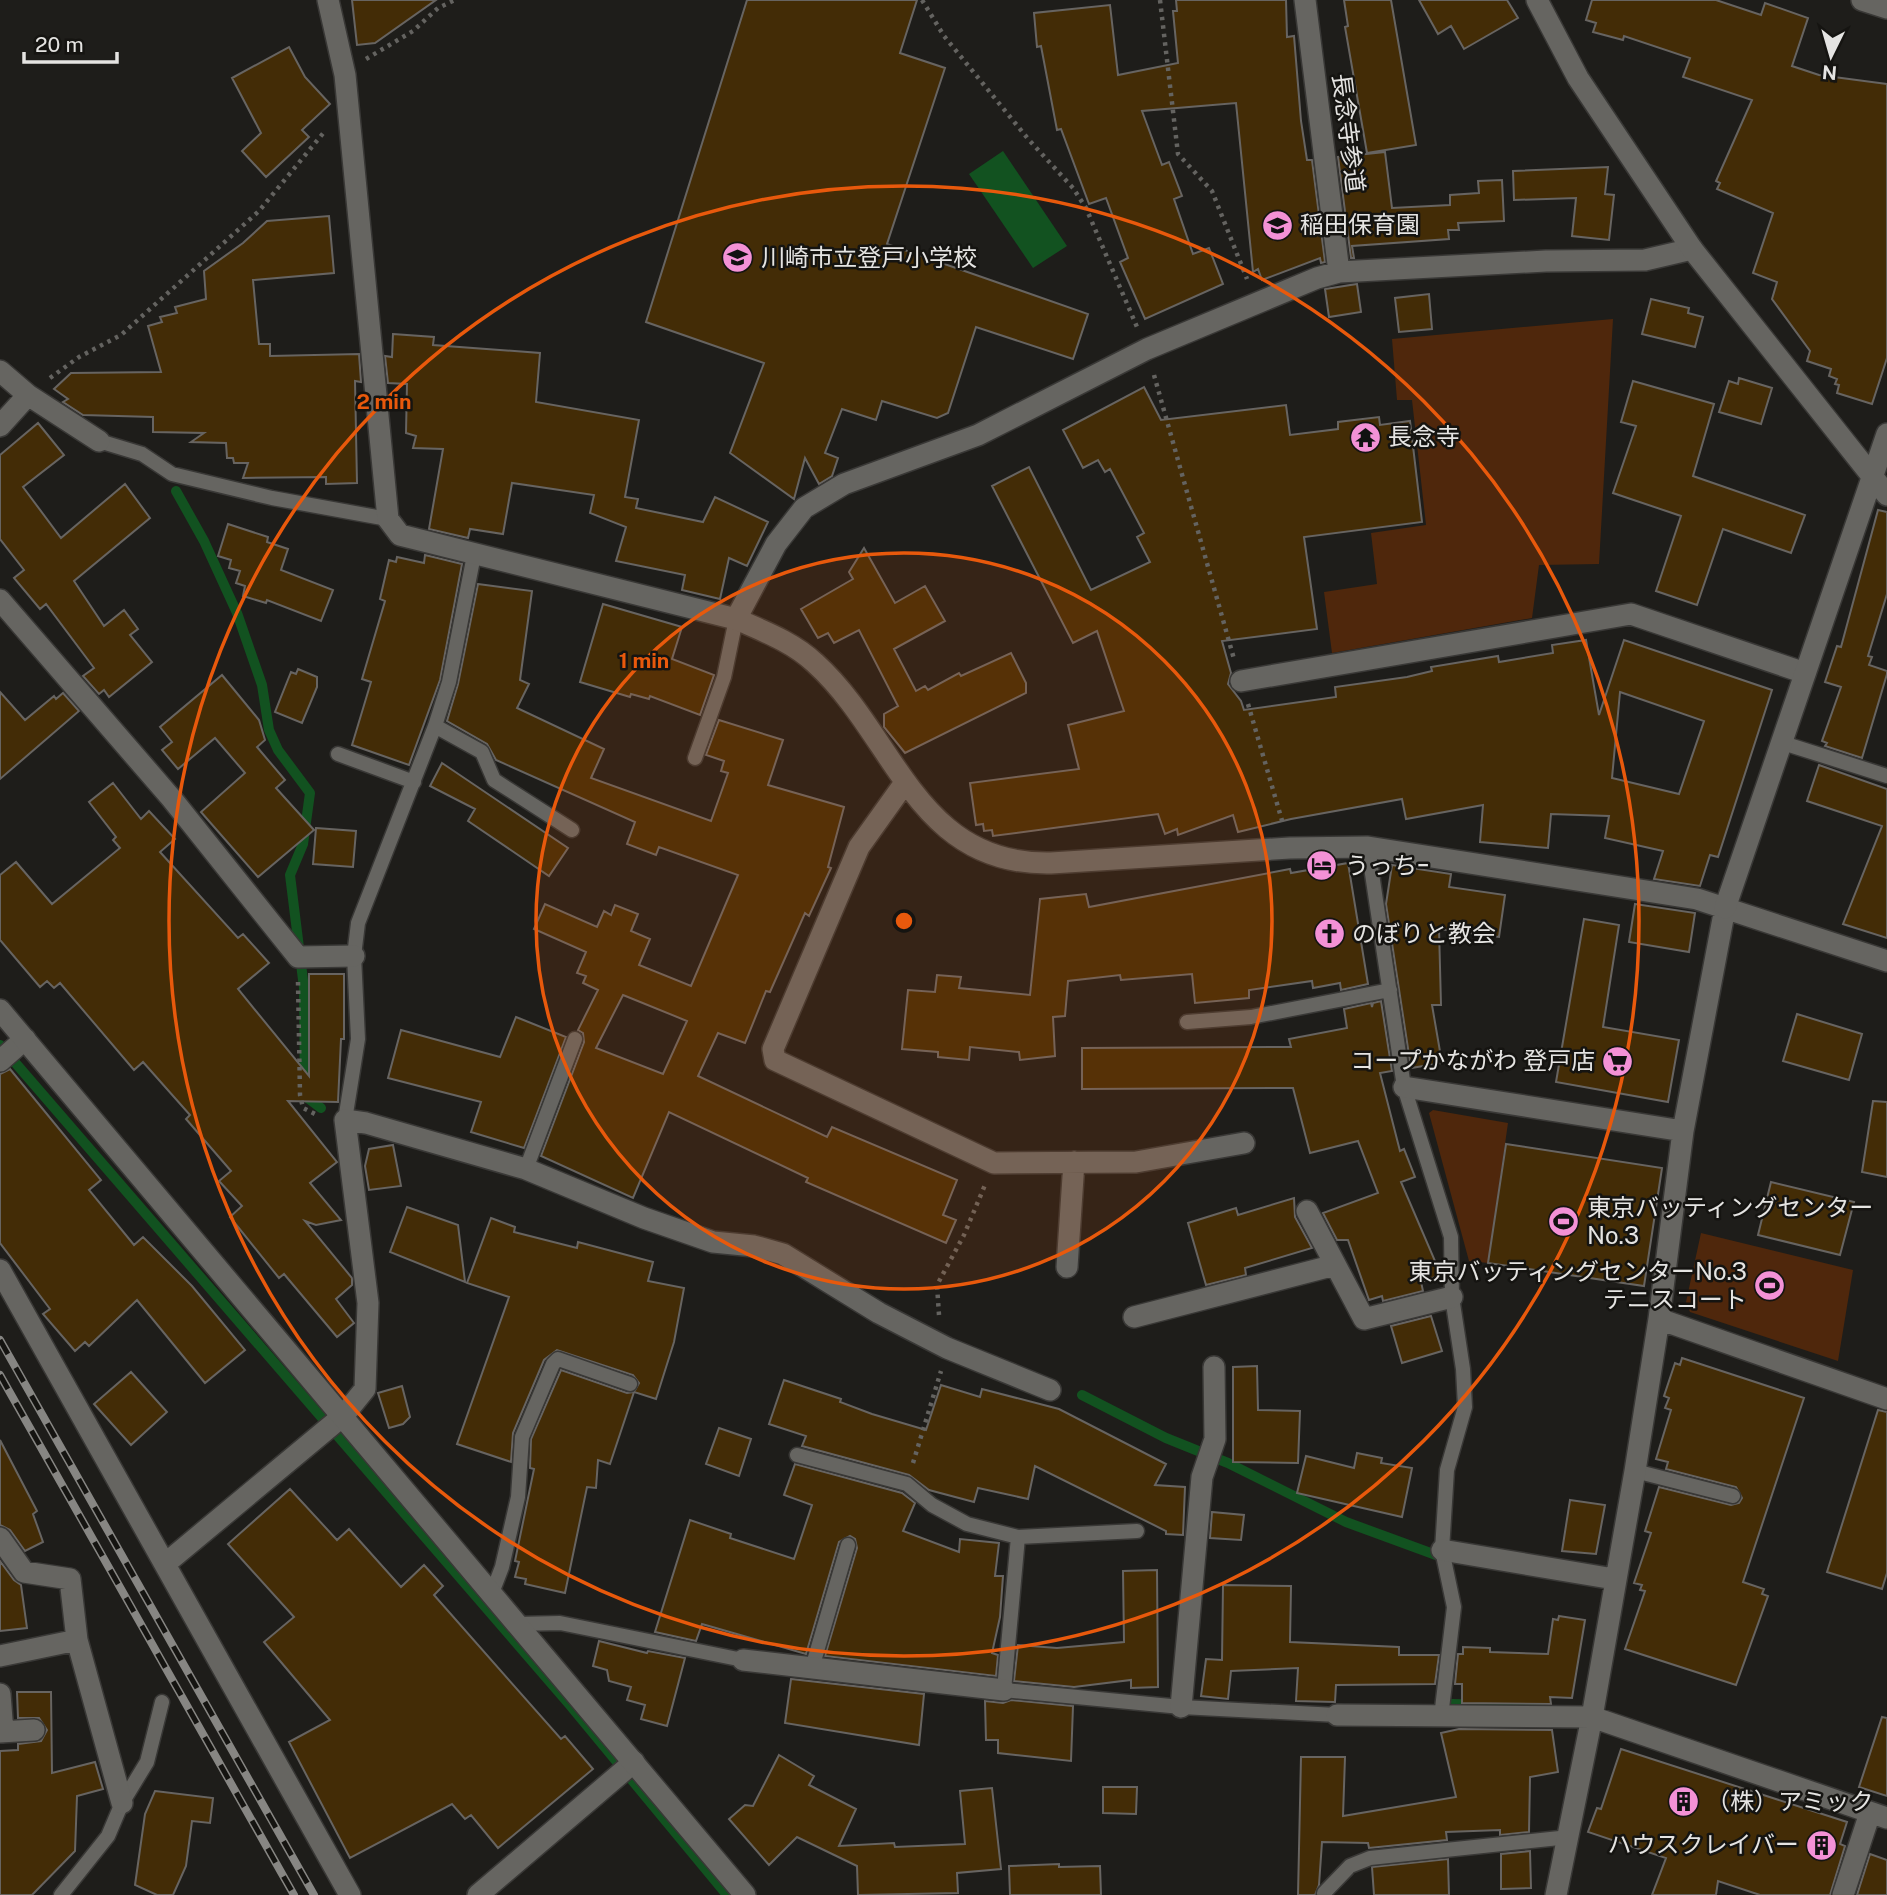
<svg xmlns="http://www.w3.org/2000/svg" width="1887" height="1895" font-family="'Public Sans','Noto Sans JP',sans-serif">
<style>
.green{fill:#4f270c}
.water{fill:#125220}
.lines{fill:none;stroke-linecap:round;stroke-linejoin:round}
.stream{stroke:#125220;stroke-width:10}
.building{fill:#432c06;stroke:#676461;stroke-width:2;fill-rule:evenodd}
.lane-casing{stroke:#393836;stroke-width:17}
.street-casing{stroke:#393836;stroke-width:24}
.secondary-casing{stroke:#393836;stroke-width:24}
.path{stroke:#646360;stroke-width:4.5;stroke-dasharray:3.5 5;stroke-linecap:butt}
.lane{stroke:#666561;stroke-width:14}
.street{stroke:#666561;stroke-width:21}
.secondary{stroke:#666561;stroke-width:21}
.rail-casing{stroke:#878683;stroke-width:8}
.rail{stroke:#151411;stroke-width:5;stroke-dasharray:16;stroke-linecap:butt}
.ring{fill:none;stroke:#e8590c;stroke-width:3.5}
.labels{text-anchor:middle;stroke-width:5;stroke-linejoin:round;paint-order:stroke}
.street-label{font-size:24px;fill:#e5e4e2;stroke:#151411}
.poi-label{font-size:24px;fill:#e5e4e2;stroke:#151411;text-anchor:start}
.centre{fill:#e8590c;stroke:#151411;stroke-width:3.5}
.ring-label{font-size:21px;text-anchor:middle;font-weight:bold;fill:#e8590c;stroke:#151411;stroke-width:5;stroke-linejoin:round;paint-order:stroke}
</style>
<rect width="100%" height="100%" fill="#1e1d1a"/>
<path class="green" d="M1613 319 1599 564 1539 565 1532 618 1332 653 1324 592 1377 584 1371 533 1426 525 1412 400H1397L1392 339Z
M1433 1110 1508 1123 1488 1263 1469 1261 1429 1113Z
M1701 1233 1853 1270 1838 1361 1690 1312 1686 1302Z"/>
<path class="water" d="M1003 151 1067 246 1033 268 969 174Z"/>
<g class="lines">
<path class="stream" d="M176 491 204 541 237 613 262 685 269 730 278 750 310 793 303 844 290 875 304 988 305 1096 321 1108
M0 1045 569 1704 727 1895
M1082 1395 1166 1438 1228 1463 1346 1522 1436 1555
M1452 1704 1539 1706"/>
</g>
<path class="building" d="M352 0H436L375 43 357 45Z
M747 0H917L900 53 945 68 887 244 1088 314 1073 359 976 327 948 413 937 418 882 401 876 420 842 409 825 453 838 458 832 476 819 484 805 458 794 499 730 453 764 363 646 322Z
M1176 0H1286L1287 37 1294 36 1301 121 1307 160H1312L1325 262 1321 263 1320 258 1262 280 1258 269 1253 272 1236 103 1142 111 1162 165 1169 162 1182 196 1174 199 1193 254 1209 248 1223 284 1145 319 1120 262 1128 258 1106 198 1089 204 1061 129 1057 130 1041 46 1037 47 1034 13 1110 5 1118 75 1178 63 1173 11H1177Z
M1344 0H1391L1416 145 1367 153 1345 27 1348 26Z
M1419 0H1507L1518 18 1464 49 1451 26 1438 34Z
M1592 0H1716L1761 15 1765 3 1808 18 1792 66 1819 75 1887 84V358L1872 404 1837 393 1839 385 1835 384 1837 379 1829 376 1831 369 1807 361 1810 351 1772 299 1777 282 1753 273 1773 213 1717 189 1720 183 1716 181 1752 100 1683 77 1690 58 1624 36 1623 40 1593 32 1596 23 1586 20Z
M289 47 305 77 330 104 302 130 309 137 266 177 242 151 261 133 232 78Z
M1385 152 1392 208 1450 205V195L1479 193 1478 181 1502 180 1504 221 1458 223 1459 230H1448L1449 239 1352 246 1354 258H1351L1338 157Z
M1608 167 1605 194 1614 195 1609 240 1572 236 1576 198 1514 200 1513 171Z
M329 216 334 273 253 280 259 344H270V356L359 354 361 382 355 381 357 483 326 484V477L243 478 248 463H234L233 458H227L226 443 191 442 204 433 153 432V417L83 415 63 402 68 399 54 389 71 373 161 372 148 326 162 322 160 317 177 313 175 307 206 299 204 271 243 243 267 221Z
M1357 284 1361 312 1329 317 1325 289Z
M1429 294 1432 329 1399 332 1395 298Z
M1651 299 1689 308 1688 313 1703 317 1695 347 1642 334Z
M393 334 434 337 433 345 540 353 536 402 639 420 625 497 638 499 636 508 703 522 715 497 768 522 747 566 729 558 720 599 682 590 685 575 616 561 626 527 590 513 594 495 512 483 503 534 470 529 468 538 429 529 443 449 413 448 416 436 406 433 407 384 388 383 385 356 392 357Z
M1739 378 1772 388 1761 424 1719 412 1729 381 1738 384Z
M1633 381 1714 404 1693 476 1805 515 1791 553 1723 529 1697 605 1656 591 1681 516 1613 493 1636 426 1621 422Z
M1144 387 1161 420 1286 405 1290 435 1338 429V422L1379 417 1380 425 1410 421 1422 522 1304 537 1317 629 1222 641 1231 673 1228 684 1241 701 1244 710 1336 697 1335 687 1407 677 1432 671 1431 667 1498 656 1499 662 1553 653 1552 645 1586 640 1599 715 1624 640 1772 690 1718 857 1710 855 1700 886 1654 879 1663 851 1605 838 1609 816 1551 814 1548 848 1480 842 1483 805 1406 819 1402 799 1291 819 1238 832 1233 815 1178 835 1177 829 1165 834 1158 814 993 836 992 830 984 831 983 824 976 825 970 783 1079 769 1068 725 1124 711 1097 631 1073 643 992 486 1029 467 1091 590 1150 562 1137 537 1144 533 1110 469 1105 472 1098 460 1083 468 1063 430ZM1620 692 1704 721 1679 794 1612 778Z
M38 423 64 455 23 487 61 538 125 484 150 518 74 581 104 626 124 610 138 629 130 635 152 662 109 697 104 690 99 694 83 676 94 668 46 604 40 609 14 578 24 570 0 539V455Z
M1878 510 1887 512V594L1868 656 1872 657 1869 665 1887 671V674L1862 758 1825 746 1827 743 1822 741 1841 687 1825 682 1837 646 1841 647Z
M228 524 268 537 267 542 288 549 281 570 333 590 321 621 267 600 266 603 243 596 245 586 236 583 240 571 229 568 231 560 218 556Z
M864 548 895 603 925 586 945 621 894 649 916 691 925 686 928 690 959 673 961 676 1011 653 1026 683V693L905 753 884 727V714L898 706 859 630 834 643 828 633 818 638 801 609 853 579 849 572Z
M425 555 462 564 440 680 409 765 352 745 371 682 362 679 385 601 380 599 389 560 396 562 397 557 424 563Z
M478 584 532 591 520 680 529 684 517 708 604 749 591 778 711 821 728 773 721 771 724 761 706 755 719 720 783 740 768 785 844 807 828 867 831 868 809 916 805 913 770 992 766 991 745 1043 718 1033 698 1076 827 1137 832 1127 957 1180 943 1215 956 1220 946 1243 806 1182 808 1178 669 1112 633 1198 541 1156 584 1042 583 1033 578 1030 598 990 583 983 586 976 577 973 586 952 534 929 545 904 597 927 604 911 611 915 615 905 638 914 631 931 650 939 639 965 691 986 738 875 659 847 656 855 627 844 635 822 496 760 487 744 447 721 458 684ZM623 995 687 1021 663 1074 596 1048Z
M603 604 682 627 672 659 714 675 700 715 650 696 649 699 631 694 630 697 580 682Z
M298 669 317 677V687L302 723 275 712 291 672 296 674Z
M222 675 259 720 265 740 257 747 285 780 276 788 314 830 258 877 201 812 245 773 215 738 178 769 162 750 172 742 160 727Z
M0 692 25 720 54 696 56 699 63 693 79 711 0 779Z
M442 763 568 848 549 876 468 821 475 809 430 786Z
M1819 765 1887 789V938L1843 924 1882 826 1807 801Z
M113 783 141 819 149 811 175 839 160 852 238 938 243 934 269 963 238 989 309 1076V974H344V1039H341L338 1102 288 1101 337 1162 310 1183 341 1220 316 1225 305 1221 352 1278V1285L336 1299 354 1323 337 1337 284 1274 279 1278 230 1217 242 1206 219 1181 231 1171 186 1119 190 1115 143 1062 134 1070 60 983 54 988 47 981 40 987 0 940V875L16 862 52 904 120 848 113 840 116 837 89 802Z
M316 828 356 831 353 867 313 864Z
M1348 863 1368 984 1341 990 1340 983 1313 988 1312 981 1249 990V998L1195 1003 1192 974 1121 980 1120 975 1068 981 1065 1016 1053 1017 1055 1056 1020 1060 1019 1052 970 1047 969 1060 938 1057V1052L902 1049 908 990 935 992 937 975 961 977 959 988 1030 995 1040 899 1086 894 1089 907 1290 869 1291 873Z
M1392 865 1451 874 1449 887 1505 895 1499 937 1439 929 1441 1005H1432L1442 1063 1411 1068 1386 904Z
M1635 904 1695 913 1689 952 1629 942Z
M1584 919 1619 925 1603 1027 1679 1040 1668 1102 1556 1082Z
M1381 1001 1392 1071 1380 1073 1400 1151 1404 1149 1415 1177 1401 1182 1441 1275 1421 1282 1423 1291 1383 1301 1382 1296 1369 1300 1348 1240H1337L1323 1213 1378 1193 1358 1141 1310 1153 1293 1088 1082 1089V1048L1291 1047 1289 1039 1347 1028 1344 1009 1371 1003 1372 1007 1373 1003Z
M1797 1014 1862 1034 1849 1080 1783 1061Z
M516 1017 566 1037 524 1148 471 1132 481 1102 388 1078 401 1030 500 1057Z
M10 1069 101 1180 89 1190 134 1245 143 1237 192 1286 245 1350 205 1383 137 1300 89 1346 85 1342 75 1351 43 1314 50 1309 0 1243V1074Z
M1873 1101 1887 1102V1177L1862 1172Z
M1506 1144 1662 1168 1644 1286 1488 1263Z
M393 1145 401 1186 369 1190 365 1166 369 1149Z
M1771 1182 1854 1202 1840 1255 1758 1235Z
M1294 1198 1295 1217 1312 1248 1245 1268 1246 1275 1206 1285 1188 1223 1236 1208 1238 1215Z
M407 1207 458 1225 465 1282 390 1252Z
M491 1218 515 1227 514 1232 577 1248 578 1242 653 1262 648 1281 684 1288 674 1342 656 1399 634 1392 639 1383 633 1375 557 1350 544 1360 513 1433 511 1462 457 1444 509 1297 467 1283Z
M1431 1316 1442 1351 1402 1363 1391 1326Z
M1682 1358 1804 1398 1743 1582 1764 1589 1762 1594 1768 1596 1736 1685 1625 1649 1645 1591 1640 1590 1642 1585 1634 1583 1651 1533 1645 1531 1659 1487 1731 1505 1739 1503 1742 1498 1736 1487 1666 1469 1668 1462 1656 1459 1671 1410 1665 1408 1669 1398 1664 1396 1675 1363 1680 1365Z
M1257 1366 1258 1410 1300 1411 1298 1463 1233 1462V1367Z
M561 1370 627 1393 634 1392 610 1464 598 1460 596 1488 587 1487 565 1593 525 1584 526 1579 515 1577 519 1562 515 1561 534 1469 530 1468 531 1439Z
M131 1372 167 1412 131 1445 94 1404Z
M784 1380 841 1399 840 1402 872 1414 926 1430 941 1385 980 1397 982 1389 1059 1409 1166 1464 1155 1485 1185 1487 1183 1535 1166 1534V1531L1035 1466 1028 1499 978 1488 974 1502 929 1490 909 1475 802 1446 806 1436 769 1424Z
M402 1386 410 1417 403 1424 389 1428 378 1393Z
M1878 1410 1887 1412V1573L1882 1589 1827 1572Z
M719 1428 751 1439 739 1476 706 1464Z
M0 1440 37 1511 33 1514 43 1542 25 1551 10 1530 0 1525Z
M1357 1453 1382 1458 1381 1463 1412 1468 1402 1517 1297 1493 1306 1456 1354 1468Z
M795 1464 902 1493 915 1503 903 1531 959 1552 960 1539 999 1543 995 1576H1003L1000 1617 992 1653 998 1655 996 1676 825 1656 857 1548 855 1539 850 1536 839 1542 806 1654 702 1624 696 1641 655 1632 690 1520 731 1534 730 1538 794 1559 812 1505 784 1495Z
M290 1489 337 1540 349 1529 401 1587 424 1565 443 1586 434 1595 561 1739 565 1736 593 1769 498 1848 471 1815 465 1819 452 1804 350 1858 289 1742 330 1720 264 1642 294 1617 228 1544Z
M1570 1500 1605 1505 1596 1554 1562 1551Z
M1212 1512 1244 1515 1241 1540 1210 1538Z
M0 1561 14 1580 21 1585 27 1628 0 1631Z
M1157 1570 1158 1687 1131 1688V1680L1074 1687 1014 1681 1018 1645 1057 1648 1124 1642 1123 1571Z
M1223 1585 1291 1586 1290 1642 1399 1647V1655H1439L1435 1684 1336 1685 1335 1702 1296 1701 1298 1668 1231 1671 1228 1699 1201 1696 1206 1659 1222 1660Z
M1559 1616 1585 1620 1572 1698 1550 1697 1551 1704 1462 1703V1684H1455L1458 1654H1463V1647L1490 1648V1652L1548 1654 1553 1619 1558 1620Z
M599 1641 647 1653 648 1651 685 1658 667 1726 641 1719 645 1705 627 1700 631 1687 609 1681 607 1670 593 1666Z
M791 1679 924 1694 919 1745 785 1723Z
M17 1692H51L52 1773 95 1762 103 1789 77 1796 75 1851 32 1895H0V1751L18 1750V1744L41 1741 47 1730 39 1718H18Z
M1011 1700 1073 1706 1071 1761 998 1753V1740H986L985 1701 1003 1703Z
M1882 1717 1887 1718V1796L1859 1787Z
M1459 1729 1552 1730 1558 1772 1530 1777 1529 1832 1500 1835V1830L1446 1832 1447 1840 1369 1848 1368 1843 1322 1842 1319 1885 1315 1895H1298L1301 1757H1345L1343 1816 1456 1797 1441 1733Z
M1621 1749 1847 1822 1840 1844 1845 1846 1830 1895H1760L1718 1881 1716 1895H1652L1666 1858 1588 1832 1597 1808 1601 1809Z
M779 1755 814 1776 809 1785 856 1809 839 1846 894 1843 895 1847 965 1844 960 1791 992 1788 1001 1869 957 1873 958 1893 858 1895 857 1866 797 1837 769 1865 729 1819 745 1805 753 1806Z
M1103 1787H1137L1136 1814 1103 1813Z
M155 1791 213 1798 210 1823 192 1821 186 1866 173 1895H157L135 1885 145 1814Z
M1530 1851 1531 1888 1501 1889V1854Z
M1870 1854 1887 1860V1895H1857Z
M1448 1859 1449 1895H1374L1372 1867Z
M1059 1864V1867L1100 1866 1101 1895H1010L1009 1866Z"/>
<g class="lines">
<defs>
<path id="lane" d="M99 441 142 454 172 474 272 498 388 519
M435 726 482 752 494 780 572 830
M1783 743 1887 776
M338 754 414 782
M695 758 724 677 736 619
M1368 847 1404 1087 1451 1237 1452 1297 1463 1369 1465 1407 1447 1470 1442 1550 1454 1607 1441 1717
M1187 1022 1251 1017 1390 990
M345 1120 358 1039 354 956 358 923 435 726 449 682 474 555
M526 1169 575 1039
M797 1455 907 1484 932 1505 967 1524 1018 1537 1004 1690 1181 1707 1337 1715
M1635 1471 1733 1496
M1018 1537 1137 1531
M492 1593 502 1567 518 1497 522 1437 553 1364 558 1359 630 1384
M517 1624 560 1623 743 1660
M812 1668 848 1545
M1324 1893 1350 1866 1370 1858 1569 1837
M61 1895 108 1836 122 1803 147 1762 162 1702"/>
<path id="street" d="M328 0 345 75 388 519 400 535 736 619C763 631 793 642 815 663 896 736 916 866 1051 863L1290 848 1368 847 1697 899 1887 961
M1305 0 1339 272
M1862 0 1887 8
M0 371 28 395 99 441
M0 426 28 395
M0 600 172 799 298 957 354 956
M736 619 776 544 804 508 844 484 978 435 1147 349 1317 278 1339 272 1546 261 1645 260 1692 249
M1241 681 1631 614 1805 673
M904 784 859 847 773 1049 775 1060 994 1163 1136 1162 1244 1143
M0 1061 25 1039
M1404 1087 1683 1131
M1307 1211 1364 1319 1452 1297
M1067 1267 1074 1162
M0 1270 350 1895
M1134 1317 1335 1265
M1659 1319 1887 1399
M0 1538 24 1572 70 1579 77 1640 122 1803
M1442 1550 1614 1579
M165 1564 344 1415 365 1389 368 1303 345 1120 366 1123 526 1169 644 1218 713 1242 754 1246 783 1254 879 1313 947 1348 1050 1390
M0 1656 77 1640
M743 1660 1004 1690
M0 1694 3 1732
M1181 1707 1202 1477 1215 1439 1214 1367
M1337 1715 1592 1717 1887 1818
M0 1732 34 1730
M478 1895 634 1762
M1556 1895 1592 1717 1635 1471 1659 1319 1683 1131 1725 908
M1843 1895 1870 1813"/>
<path id="secondary" d="M1537 0 1578 78 1692 249 1887 495
M1725 908 1887 434
M0 1010 745 1895"/>
</defs>
<use href="#lane" class="lane-casing"/>
<use href="#street" class="street-casing"/>
<use href="#secondary" class="secondary-casing"/>
<path class="path" d="M922 0 944 36 1029 140 1073 188 1086 208 1137 327
M1160 0 1178 154 1212 191 1247 279
M366 59 413 31 438 8 455 0
M1154 375 1234 659
M50 378 79 357 121 335 208 257 259 211 325 131
M1248 704 1283 824
M298 982 300 1095 303 1108 319 1116
M939 1315 937 1285 964 1235 985 1185
M913 1463 941 1371"/>
<use href="#lane" class="lane"/>
<use href="#street" class="street"/>
<use href="#secondary" class="secondary"/>
<defs>
<path id="rail" d="M0 1340 314 1895
M0 1375 294 1895"/>
</defs>
<use href="#rail" class="rail-casing"/>
<use href="#rail" class="rail"/>
</g>
<circle cx="904" cy="921" r="368" fill="#e8590c" fill-opacity=".12"/>
<g class="ring">
<circle cx="904" cy="921" r="368"/>
<circle cx="904" cy="921" r="735"/>
</g>
<defs>
<symbol id="school-disc" viewBox="-11 -11 22 22"><circle r="9.5" fill="#f391d6" stroke="#151411"/><path d="M0-5L7-2L0 1L-7-2ZM-4 1L0 2.5L4 1V4Q0 6-4 4Z" fill="#111"/></symbol>
<symbol id="temple-disc" viewBox="-11 -11 22 22"><circle r="9.5" fill="#f391d6" stroke="#151411"/><path d="M0-6L5-2H3V0L6.5 2.5H4V6H1.5V3h-3V6H-4V2.5H-6.5L-3 0V-2H-5Z" fill="#111"/></symbol>
<symbol id="hotel-disc" viewBox="-11 -11 22 22"><circle r="9.5" fill="#f391d6" stroke="#151411"/><path d="M-6-4.5h1.5V1H6V5H4.5V3h-9V5H-6ZM-4 0a1.8 1.8 0 1 1 3.6 0ZM.5 0V-2.5h3Q6-2.5 6 0Z" fill="#111"/></symbol>
<symbol id="church-disc" viewBox="-11 -11 22 22"><circle r="9.5" fill="#f391d6" stroke="#151411"/><path d="M-1.2-6h2.4v3.5h3.3v2.4h-3.3V6h-2.4V-.1h-3.3v-2.4h3.3Z" fill="#111"/></symbol>
<symbol id="supermarket-disc" viewBox="-11 -11 22 22"><circle r="9.5" fill="#f391d6" stroke="#151411"/><path d="M-6-5.5h2.5l.6 2H6L4.5 2H-2.5L-4.4-4H-6ZM-1.5 3.2a1.3 1.3 0 1 0 .1 0ZM3 3.2a1.3 1.3 0 1 0 .1 0Z" fill="#111"/></symbol>
<symbol id="stadium-disc" viewBox="-11 -11 22 22"><circle r="9.5" fill="#f391d6" stroke="#151411"/><path d="M0-5a6.5 5 0 1 0 0 10a6.5 5 0 1 0 0-10ZM-3.5-1.8h7v3.6h-7Z" fill="#111"/></symbol>
<symbol id="building-disc" viewBox="-11 -11 22 22"><circle r="9.5" fill="#f391d6" stroke="#151411"/><path d="M-4-6H4V6H1V3H-1V6H-4ZM-2.5-4.3h1.7v1.8h-1.7ZM.8-4.3h1.7v1.8H.8ZM-2.5-1h1.7V.8h-1.7ZM.8-1h1.7V.8H.8Z" fill="#111"/></symbol>
</defs>
<g fill-rule="evenodd">
<use href="#school-disc" x="1260" y="208" width="35" height="35"/>
<use href="#school-disc" x="720" y="240" width="35" height="35"/>
<use href="#temple-disc" x="1348" y="420" width="35" height="35"/>
<use href="#hotel-disc" x="1304" y="848" width="35" height="35"/>
<use href="#church-disc" x="1312" y="916" width="35" height="35"/>
<use href="#supermarket-disc" x="1600" y="1044" width="35" height="35"/>
<use href="#stadium-disc" x="1546" y="1204" width="35" height="35"/>
<use href="#stadium-disc" x="1752" y="1268" width="35" height="35"/>
<use href="#building-disc" x="1666" y="1784" width="35" height="35"/>
<use href="#building-disc" x="1804" y="1828" width="35" height="35"/>
</g>
<g class="labels">
<g class="street-label">
<text transform="translate(1348 133) rotate(83)" y="8">長念寺参道</text>
</g>
<g class="poi-label">
<text x="1300" y="233">稲田保育園</text>
<text x="761" y="266">川崎市立登戸小学校</text>
<text x="1388" y="445">長念寺</text>
<text x="1345" y="874">うっちｰ</text>
<text x="1352" y="942">のぼりと教会</text>
<text x="1595" y="1069" text-anchor="end">コープかながわ 登戸店</text>
<text x="1587" y="1216">東京バッティングセンター<tspan x="1587" dy="28">No.3</tspan></text>
<text x="1747" y="1280" text-anchor="end">東京バッティングセンターNo.3<tspan x="1747" dy="28">テニスコート</tspan></text>
<text x="1706" y="1810">（株）アミック</text>
<text x="1799" y="1853" text-anchor="end">ハウスクレイバー</text>
</g>
</g>
<circle cx="904" cy="921" r="10" class="centre"/>
<g class="ring-label">
<text x="384" y="409">2 min</text>
<text x="644" y="668">1 min</text>
</g>
<g transform="translate(1831 56) rotate(185)" stroke="#151411" stroke-width="5" paint-order="stroke">
<path d="M0-5L12 26L0 18L-12 26Z" fill="#e5e4e2"/>
<text y="-10" font-size="19" font-weight="bold" text-anchor="middle" fill="#e5e4e2">N</text>
</g>
<path d="M24 52v10h93v-10" fill="none" stroke="#e5e4e2" stroke-width="3.5"/>
<text x="35" y="52" font-size="21" fill="#e5e4e2" stroke="#151411" stroke-width="5" paint-order="stroke">20 m</text>
</svg>
